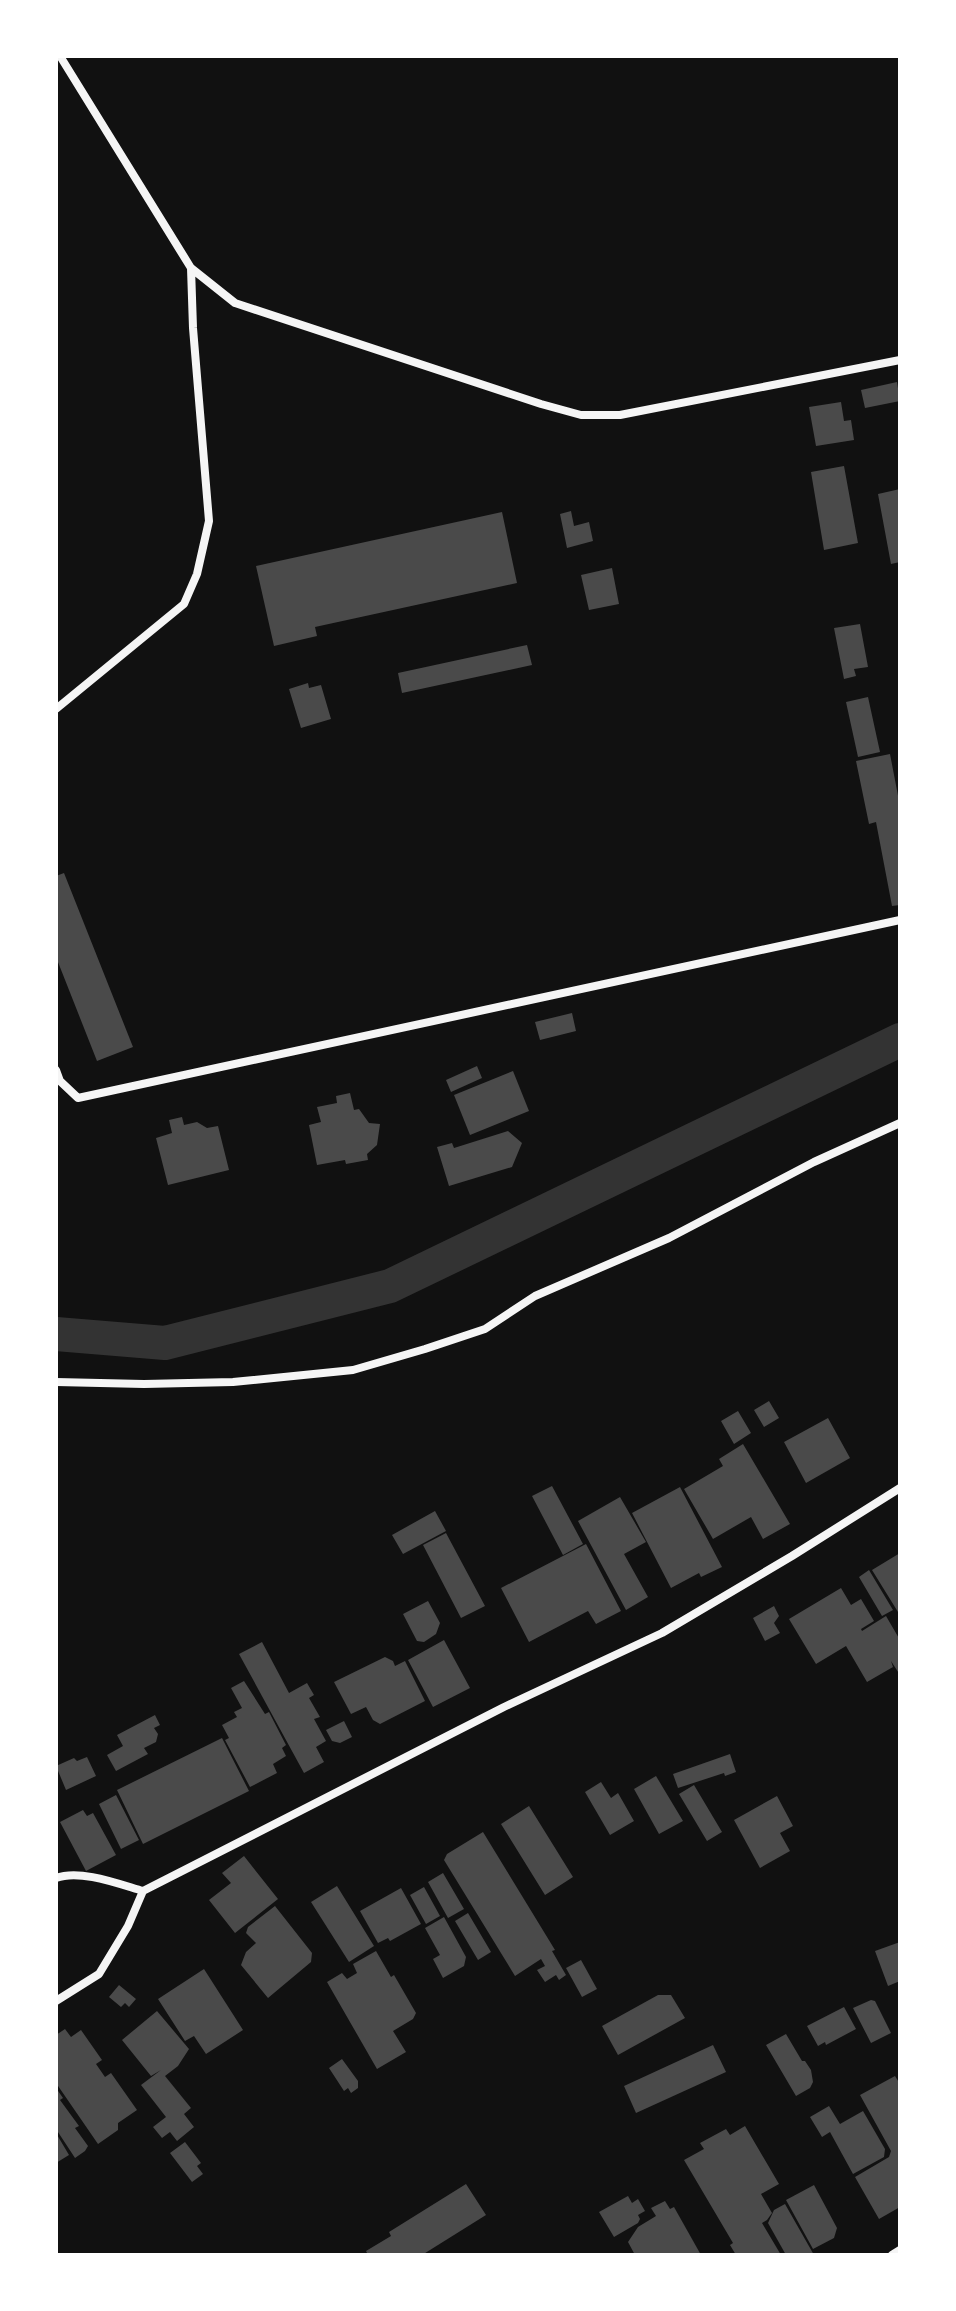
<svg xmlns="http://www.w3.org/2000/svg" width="956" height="2311" font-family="'Exo 2',sans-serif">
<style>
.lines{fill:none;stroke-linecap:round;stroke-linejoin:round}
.canal{stroke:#333;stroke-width:34}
.building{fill:#4a4a4a}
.minor{stroke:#f5f5f5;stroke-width:8}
</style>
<rect width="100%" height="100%" fill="#111"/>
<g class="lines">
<path class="canal" d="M56 1334 165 1343 390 1286 900 1040"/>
</g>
<path class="building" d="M897 382 900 401 865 408 861 390Z
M841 402 844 421 851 420 854 440 816 446 809 407Z
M844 466 858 543 824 550 811 472Z
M900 489V562L891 564 878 494Z
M571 511 574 526 589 522 593 541 567 548 560 514Z
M502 512 517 583 315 627 317 636 274 646 256 566Z
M612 568 619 604 589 610 581 575Z
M860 624 868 667 854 669 856 676 844 679 834 628Z
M527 645 532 665 402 693 398 673Z
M308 683 309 688 321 685 331 719 301 728 289 689Z
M868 697 880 752 858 757 846 702Z
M890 754 900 806V905L892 906 876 822 869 824 856 761Z
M64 873 133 1047 97 1061 56 957V876Z
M572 1013 576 1031 540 1040 535 1022Z
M477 1066 482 1078 451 1092 446 1080Z
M513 1071 529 1111 470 1135 454 1095Z
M350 1093 354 1110 359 1109 369 1123 380 1124 377 1145 367 1154 368 1160 346 1164 345 1160 317 1165 309 1125 321 1122 317 1107 337 1103 336 1096Z
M182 1117 184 1125 197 1122 207 1128 218 1126 229 1170 168 1185 156 1138 172 1133 169 1120Z
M508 1131 522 1143 512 1167 449 1186 437 1147 452 1143 454 1148Z
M769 1401 779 1418 764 1427 754 1410Z
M738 1411 751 1433 734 1444 721 1421Z
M828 1418 850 1458 806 1483 784 1442Z
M743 1444 790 1524 763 1539 751 1517 713 1539 684 1489 723 1466 719 1459Z
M552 1486 583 1544 563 1555 532 1496Z
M680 1487 722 1567 701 1577 699 1573 671 1588 632 1513Z
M620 1497 646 1542 624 1554 648 1597 626 1610 578 1521Z
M435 1511 446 1531 403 1554 392 1535Z
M446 1533 485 1606 461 1618 423 1545Z
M586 1544 621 1611 596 1624 588 1611 529 1642 501 1588Z
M900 1553V1610L898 1612 872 1570Z
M869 1570 893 1610 882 1616 859 1577Z
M841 1588 851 1605 861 1599 874 1621 861 1629 862 1631 886 1616 900 1640V1675L891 1661 893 1667 867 1682 846 1646 816 1664 789 1619Z
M428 1601 440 1623 436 1634 424 1642 417 1641 403 1614Z
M774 1606 779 1616 774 1623 780 1633 765 1641 753 1618Z
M444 1640 470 1688 433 1707 408 1660Z
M262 1642 289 1693 307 1683 314 1695 309 1698 320 1717 314 1719 326 1741 316 1747 324 1762 304 1773 239 1654Z
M385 1657 393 1661 395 1666 405 1661 425 1701 380 1724 373 1720 366 1707 351 1714 334 1682Z
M244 1681 265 1714 269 1712 286 1745 282 1748 286 1756 273 1764 277 1773 250 1787 225 1740 229 1738 222 1725 237 1717 234 1712 242 1708 231 1688Z
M155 1715 160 1725 154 1728 158 1734 156 1742 144 1748 148 1754 116 1771 107 1755 123 1746 117 1735Z
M344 1721 352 1737 340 1743 332 1741 326 1730Z
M222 1738 249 1791 143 1844 117 1790Z
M730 1754 736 1772 725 1776 724 1773 678 1788 673 1774Z
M87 1757 96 1776 66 1790 56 1766 74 1758 77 1761Z
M656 1776 683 1821 659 1834 634 1789Z
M601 1782 611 1798 618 1793 634 1821 610 1835 585 1792Z
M694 1785 722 1832 707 1841 679 1794Z
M116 1795 139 1840 121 1849 99 1804Z
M777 1796 793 1826 780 1833 790 1851 760 1868 734 1820Z
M529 1806 573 1877 545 1895 501 1824Z
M83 1810 87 1816 93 1813 116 1855 86 1871 60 1822Z
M483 1832 555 1950 552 1951 566 1975 559 1980 556 1975 545 1982 537 1970 545 1966 541 1959 515 1976 444 1860 447 1854Z
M244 1856 278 1899 235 1933 209 1900 231 1883 222 1873Z
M443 1873 464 1909 448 1918 428 1882Z
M337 1886 374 1946 349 1962 311 1902Z
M424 1887 440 1916 426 1924 410 1895Z
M401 1888 421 1924 390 1941 388 1938 378 1943 360 1911Z
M275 1906 312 1953 311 1962 268 1998 241 1965 246 1952 256 1943 246 1933 248 1927Z
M468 1913 491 1952 478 1960 455 1921Z
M444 1917 466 1957 464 1966 443 1978 433 1959 440 1955 425 1928Z
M900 1942V1981L888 1986 875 1951Z
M376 1951 391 1977 394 1975 416 2013 413 2019 393 2031 406 2052 377 2069 327 1982 342 1973 347 1979 357 1973 353 1964Z
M581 1960 597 1989 582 1997 566 1968Z
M204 1969 243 2030 206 2054 194 2036 185 2041 158 1999Z
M119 1985 136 1999 129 2007 125 2003 121 2007 109 1997Z
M658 1995H671L685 2018 618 2055 602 2026Z
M871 2000 875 2001 891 2033 871 2043 853 2008Z
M844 2007 856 2029 826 2045 825 2042 818 2046 807 2026Z
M157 2011 189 2049 178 2066 165 2076 191 2108 184 2114 194 2127 177 2141 170 2132 162 2138 153 2127 166 2117 141 2085 161 2070 151 2076 122 2040Z
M65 2029 71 2037 81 2030 102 2060 96 2064 105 2077 111 2073 137 2110 118 2123V2130L98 2144 56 2083V2035Z
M786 2034 802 2061H805L811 2070 813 2082 810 2088 796 2096 766 2045Z
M713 2045 726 2072 636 2113 624 2086Z
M342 2059 358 2081V2088L351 2093 348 2088 344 2091 329 2068Z
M895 2076 900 2084V2207L879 2219 855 2177 889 2157 891 2151 860 2095Z
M56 2088 63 2098 60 2100 79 2126 75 2128 88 2146 85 2151 75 2158 56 2129Z
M829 2106 840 2124 863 2111 885 2149 884 2157 853 2174 830 2132 822 2137 810 2117Z
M745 2126 779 2184 761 2194 772 2213 767 2220 762 2223 781 2255H736L730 2245 733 2243 684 2160 704 2149 700 2143 726 2129 730 2135Z
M56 2133 69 2155 56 2163Z
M185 2142 201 2163 197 2166 203 2174 192 2182 170 2153Z
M466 2184 486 2215 422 2255H368L366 2251 391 2236 389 2232Z
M814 2185 837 2228 834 2238 813 2249 786 2200Z
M628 2196 632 2203 638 2199 645 2211 638 2215 640 2219 638 2223 614 2237 599 2212Z
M665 2201 670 2209 674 2207 701 2255H635L628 2242 638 2227 656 2216 651 2208Z
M785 2204 814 2255H786L768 2223 774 2210Z"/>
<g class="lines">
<path class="minor" d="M60 56 191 268 235 303 541 404 581 415H620L900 360
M56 709 184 604 197 574 209 521 193 328 191 268
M56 1070 60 1081 78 1098 900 920
M56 1382 144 1384 233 1382 353 1370 425 1349 485 1329 535 1296 669 1238 814 1162 900 1123
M56 1878C80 1869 119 1884 143 1891
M56 2001 99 1974 128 1926 143 1891 504 1707 662 1633 792 1556 900 1488
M892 2255 900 2250"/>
</g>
<rect width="956" height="2311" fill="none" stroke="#ffffff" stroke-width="116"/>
</svg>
